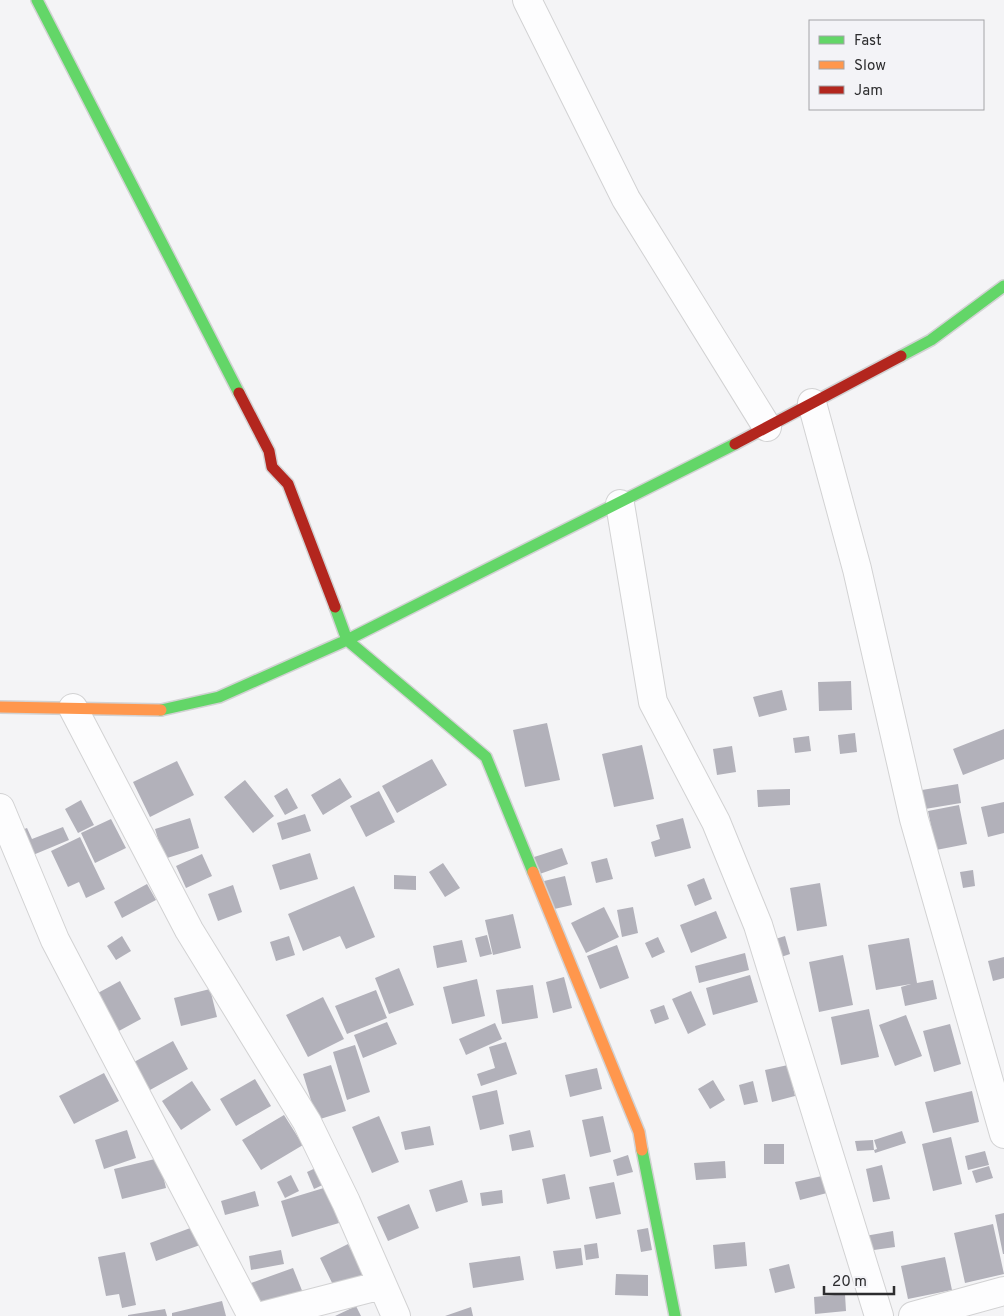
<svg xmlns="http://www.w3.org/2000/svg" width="1004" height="1316" font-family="Overpass,sans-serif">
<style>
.building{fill:#b2b1ba}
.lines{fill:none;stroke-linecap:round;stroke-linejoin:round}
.street-casing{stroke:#d2d2d3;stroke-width:30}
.fast-casing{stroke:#d2d2d3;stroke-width:14}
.slow-casing{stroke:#d2d2d3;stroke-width:14}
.jam-casing{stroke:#d2d2d3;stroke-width:14}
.street{stroke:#fdfdfe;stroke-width:28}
.fast{stroke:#63d668;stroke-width:11}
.slow{stroke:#ff974d;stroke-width:11}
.jam{stroke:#b3261e;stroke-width:11}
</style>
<rect width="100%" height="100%" fill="#f4f4f6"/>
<path class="building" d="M851 681 852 710 819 711 818 682Z
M782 690 787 710 759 717 753 697Z
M547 723 560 780 525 787 513 730Z
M1004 729V759L963 775 953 749Z
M855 733 857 752 840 754 838 735Z
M809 736 811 751 795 753 793 738Z
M642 745 654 799 614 807 602 754Z
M732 746 736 772 717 775 713 749Z
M432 759 447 785 397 813 382 786Z
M177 761 194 795 150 817 133 782Z
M340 778 352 797 323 815 311 795Z
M245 780 274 816 253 833 224 797Z
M958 784 961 803 925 809 922 790Z
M287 788 298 808 285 815 274 796Z
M790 789V805L758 807 757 790Z
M379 791 395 822 366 837 350 806Z
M81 800 94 825 78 833 65 809Z
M1004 802V833L988 837 981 807Z
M959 805 967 844 936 850 928 811Z
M305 814 311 831 282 840 277 823Z
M190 818 199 848 164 859 155 829Z
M683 818 691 848 655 857 651 842 660 839 656 825Z
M111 819 126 848 95 863 81 833Z
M63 827 69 840 21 860 11 834 27 828 32 839Z
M80 837 105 889 86 898 79 882 68 887 51 851Z
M562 848 568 864 534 876 528 859Z
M310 853 318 879 280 890 272 865Z
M202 854 212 876 186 888 176 866Z
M607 858 613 879 596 883 591 862Z
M443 863 460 888 445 897 429 872Z
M973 870 975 886 963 888 960 872Z
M394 875 416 876V890L394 889Z
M565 876 572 905 550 910 544 881Z
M704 878 712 899 695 906 687 885Z
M820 883 827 926 797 931 790 888Z
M147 884 156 900 122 918 114 902Z
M233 885 242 912 218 921 208 894Z
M354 886 375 937 346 949 340 936 303 951 288 914Z
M604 907 619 937 586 953 571 923Z
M633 907 638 933 622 937 617 910Z
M716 911 727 938 691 953 680 925Z
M513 914 521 948 493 955 485 920Z
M487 935 492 954 480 957 475 938Z
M122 936 131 951 116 960 107 946Z
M289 936 295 955 276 961 270 942Z
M785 936 790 954 775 959 769 941Z
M658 937 665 952 652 958 645 943Z
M909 938 917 983 933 980 937 999 905 1006 901 987 911 984 876 990 868 945Z
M462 940 467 962 437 968 433 946Z
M617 945 629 978 600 989 587 956Z
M745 953 749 970 699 983 695 966Z
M843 955 853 1005 819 1012 809 962Z
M1004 957V978L993 981 988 961Z
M399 968 414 1005 389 1014 375 978Z
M750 975 758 1002 713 1015 706 988Z
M564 977 572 1008 553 1013 546 982Z
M477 979 485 1016 452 1024 443 987Z
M120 981 141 1019 117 1032 96 994Z
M533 985 538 1018 502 1024 496 990Z
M210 989 217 1017 181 1026 174 998Z
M376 990 387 1018 347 1034 335 1006Z
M691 991 706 1025 688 1034 672 999Z
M323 997 344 1039 308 1057 286 1015Z
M664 1005 669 1019 655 1024 650 1010Z
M869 1009 879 1057 841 1065 831 1017Z
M906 1015 922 1056 895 1066 879 1025Z
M387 1022 397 1044 363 1058 354 1035Z
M495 1023 502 1039 466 1055 459 1039Z
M950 1024 961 1064 934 1072 923 1031Z
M173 1041 188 1069 150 1090 134 1062Z
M506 1042 517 1074 481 1086 477 1074 495 1068 489 1047Z
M355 1045 370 1092 347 1100 333 1052Z
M331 1065 346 1111 317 1120 303 1074Z
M788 1065 795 1096 772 1102 765 1070Z
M597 1068 602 1089 570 1097 565 1075Z
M104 1073 119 1101 74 1124 59 1096Z
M255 1079 271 1106 236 1126 220 1099Z
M713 1080 725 1100 710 1109 698 1089Z
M192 1081 211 1110 181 1130 162 1101Z
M753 1081 758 1102 744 1105 739 1085Z
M497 1090 504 1124 480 1130 472 1096Z
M972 1091 979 1122 933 1133 925 1102Z
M284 1115 303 1145 261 1170 242 1140Z
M379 1116 399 1162 372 1173 352 1127Z
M603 1116 611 1152 590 1157 582 1120Z
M430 1126 434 1145 405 1150 401 1132Z
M127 1130 136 1158 104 1169 95 1140Z
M530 1130 534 1147 512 1151 509 1135Z
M902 1131 906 1143 875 1153 874 1150 877 1149 874 1140Z
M951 1137 962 1184 933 1191 922 1144Z
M873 1140 874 1150 857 1151 855 1141Z
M764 1144H784V1164H764Z
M985 1151 989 1165 968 1170 965 1156Z
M628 1155 633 1172 617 1176 613 1160Z
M159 1158 166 1188 122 1199 114 1169Z
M725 1161 726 1178 696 1180 694 1163Z
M322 1165 329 1182 314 1189 307 1172Z
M882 1165 890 1199 873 1202 866 1169Z
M989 1166 993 1178 976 1183 972 1171Z
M565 1174 570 1199 547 1204 542 1179Z
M291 1175 299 1191 285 1198 277 1182Z
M822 1176 827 1193 800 1200 795 1182Z
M462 1180 468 1202 436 1212 429 1190Z
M614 1182 621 1214 596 1219 589 1187Z
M327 1187 339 1223 292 1237 281 1201Z
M502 1190 503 1203 482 1206 480 1193Z
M255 1191 259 1206 225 1215 221 1201Z
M409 1204 419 1228 388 1241 377 1217Z
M1004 1213V1254H1003L995 1215Z
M993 1224 1004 1274 965 1283 954 1233Z
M193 1227 200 1245 156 1261 150 1243Z
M648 1228 652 1250 641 1252 637 1230Z
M893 1231 895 1247 867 1251 865 1236Z
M745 1242 747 1266 715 1269 713 1245Z
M597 1243 599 1258 586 1260 584 1245Z
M348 1244 364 1274 335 1289 320 1258Z
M581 1248 583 1265 556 1269 553 1251Z
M281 1250 284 1264 251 1270 249 1256Z
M125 1252 136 1305 122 1308 119 1294 106 1296 98 1257Z
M520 1256 524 1280 473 1288 469 1263Z
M945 1257 952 1290 908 1299 901 1266Z
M789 1264 795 1288 775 1293 769 1269Z
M293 1268 305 1298 263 1314 251 1283Z
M616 1274 648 1275V1296L615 1295Z
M845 1294 846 1311 815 1314 814 1297Z
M222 1301 226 1316H172V1313Z
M356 1306 361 1316H335Z
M471 1307 473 1316H445Z
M165 1309 167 1316H128V1315Z"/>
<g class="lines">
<defs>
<path id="street" d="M527 0 626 199 767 427
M812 403 857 569 914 819 1004 1134
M620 504 653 702 716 822 758 925 879 1316
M73 708 189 930 307 1122 346 1202 396 1316
M0 808 55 940 252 1316
M262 1316 382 1285
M913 1316 1004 1291"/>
<path id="fast" d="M37 0 239 393
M901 356 931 340 1004 286
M335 607 347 640 486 757 533 872
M161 710 219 697 347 640 735 444
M642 1150 675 1316"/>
<path id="slow" d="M0 707 161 710
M533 872 639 1132 642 1150"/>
<path id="jam" d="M239 393 269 451 272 467 288 484 335 607
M735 444 901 356"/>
</defs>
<use href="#street" class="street-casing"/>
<use href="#fast" class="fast-casing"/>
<use href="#slow" class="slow-casing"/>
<use href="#jam" class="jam-casing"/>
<use href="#street" class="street"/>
<use href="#fast" class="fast"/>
<use href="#slow" class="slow"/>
<use href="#jam" class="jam"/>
</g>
<rect x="809" y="20" width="175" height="90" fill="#f3f3f7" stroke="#a4a4a7"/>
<rect x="819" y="36" width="25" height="8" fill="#63d668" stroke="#a4a4a7"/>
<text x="854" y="45" font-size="15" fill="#2d2d2f">Fast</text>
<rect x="819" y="61" width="25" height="8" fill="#ff974d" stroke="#a4a4a7"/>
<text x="854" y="70" font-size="15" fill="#2d2d2f">Slow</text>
<rect x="819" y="86" width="25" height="8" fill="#b3261e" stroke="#a4a4a7"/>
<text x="854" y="95" font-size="15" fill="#2d2d2f">Jam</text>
<path d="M824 1286v8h70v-8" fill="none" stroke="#2d2d2f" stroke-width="2.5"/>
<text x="832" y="1286" font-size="15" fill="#2d2d2f" stroke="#f3f3f7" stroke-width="4" paint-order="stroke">20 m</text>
</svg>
